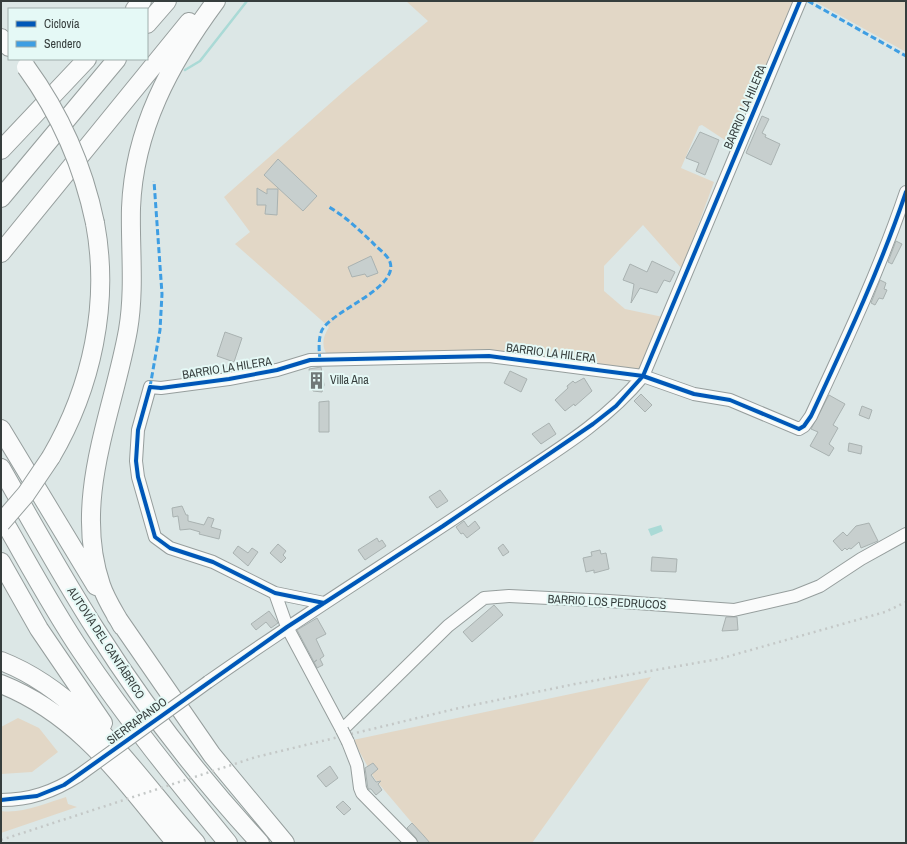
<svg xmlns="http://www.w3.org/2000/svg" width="907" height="844" font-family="'Archivo Narrow',sans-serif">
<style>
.green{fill:#e2d7c6}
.water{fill:#aadad6}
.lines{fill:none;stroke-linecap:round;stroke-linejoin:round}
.stream{stroke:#aadad6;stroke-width:2.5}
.building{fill:#c7cfce;stroke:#a9b2b1}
.minor-casing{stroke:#969e9d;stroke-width:14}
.highway-casing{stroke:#969e9d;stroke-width:20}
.minor{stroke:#fafbfb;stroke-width:12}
.highway{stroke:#fafbfb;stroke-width:18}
.rail{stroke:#c4c8c7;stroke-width:2.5;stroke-dasharray:2 4;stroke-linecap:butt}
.minor-bridge-casing{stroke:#969e9d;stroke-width:14;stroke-linecap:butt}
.highway-bridge-casing{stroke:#969e9d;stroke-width:20;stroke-linecap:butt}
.minor-bridge{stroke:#fafbfb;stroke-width:12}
.highway-bridge{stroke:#fafbfb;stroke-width:18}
.quiet{stroke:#3e9ee3;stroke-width:3;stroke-dasharray:6 3;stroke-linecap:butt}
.cycleway-casing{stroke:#e5f9f6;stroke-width:6}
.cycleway{stroke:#0057b8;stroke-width:4}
.labels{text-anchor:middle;stroke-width:4;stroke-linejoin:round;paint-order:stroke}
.street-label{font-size:12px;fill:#363e3d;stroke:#e5f9f6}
.poi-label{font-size:12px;fill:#363e3d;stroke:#e5f9f6;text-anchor:start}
</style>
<rect width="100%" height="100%" fill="#dce7e6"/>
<path class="green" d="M406 1H795L734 146 702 125 699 126 681 168 714 182 682 269 643 225 604 266V291L625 309 663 317 641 370 493 355 329 358C321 347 322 338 329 327L235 244 250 232 224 197 352 84 428 21Z
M814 1H906V52Z
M651 677 532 843H429L374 778 353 740Z
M18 718 39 728 58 752 32 772 1 774V727Z
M66 797 68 804 77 807 1 833V811C22 814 46 803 66 797Z"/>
<path class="water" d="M661 525 663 531 651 536 648 529Z"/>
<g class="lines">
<path class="stream" d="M185 70 200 61 247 1"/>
</g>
<path class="building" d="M762 116 769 119 762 133 766 135 765 137 780 144 771 165 746 153Z
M700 132 719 140 705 175 696 171 699 163 686 158Z
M278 159 317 196 303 211 264 175Z
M257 188 267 194V189H278L277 215 265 214 266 205H257Z
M896 241 902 244 892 264 888 262Z
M371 256 378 273 367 277 365 274 352 277 348 267Z
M652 261 675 272 670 282 664 280 657 293 640 288 631 303 634 284 623 280 630 264 647 272Z
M880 280 886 283 884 289 887 290 883 299 879 298 875 305 871 303Z
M225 332 242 338 234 362 217 356Z
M321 367 324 385 322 392 313 391 309 369Z
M510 371 527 379 521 392 504 383Z
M584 378 592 391 575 406 574 404 565 411 555 400 568 388 567 386 573 381 575 383Z
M641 394 652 405 645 412 634 401Z
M829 395 845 404 833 425 838 428 829 444 834 448 829 456 810 446 818 432 811 429Z
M329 401V432H319V402Z
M862 406 872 410 869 419 859 415Z
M549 423 556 434 541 444 532 434Z
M849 443 862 446 861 454 848 451Z
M440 490 448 501 437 508 429 497Z
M182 506 186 515H188V521L204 525 208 517 214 519 211 527 221 530 219 539 199 534 200 532 190 529 180 530 178 516 173 517 172 508Z
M464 521 468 527 475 521 480 528 467 538 463 533 461 534 456 527Z
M869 523 878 541 861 548 859 542 851 549 849 548 847 550 845 548 842 551 833 541 843 532 847 536 856 526Z
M377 538 379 542 382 540 386 546 365 560 358 550Z
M278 544 286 551 283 555 286 558 281 563 270 553Z
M503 544 509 552 503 556 498 548Z
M238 546 248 553 252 548 258 552 248 566 233 553Z
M600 550 601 554 606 553 609 569 594 573V570L586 572 583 558 592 556 591 552Z
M652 557 677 559 676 572 651 571Z
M494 605 503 615 472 642 463 632Z
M269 611 278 623 271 628 266 622 256 630 251 624Z
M726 617H737L738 630 722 631Z
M317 618 326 634 316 639 324 656 320 659 323 665 317 668 314 662 317 660 314 662 297 630Z
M373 763 378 769 371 775 376 782 381 781 378 784 382 790 376 795 371 789H368L365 768Z
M330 766 338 778 326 787 317 776Z
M343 801 351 809 344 815 336 807Z
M412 823 424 836 430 843H418L416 838 407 828Z"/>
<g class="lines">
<defs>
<path id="minor" d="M275 593 287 627 342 730 448 626 484 598 509 596 609 601 734 610 795 596 820 586 861 559 906 534
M324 603 275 593 213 562 170 548 155 537 138 477 136 461 138 430 150 387 161 388 229 379 277 370 310 360 489 356 643 376 694 394 730 400 799 429 804 426 811 416C845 343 880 269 906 192
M208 682C303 615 402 554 498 489 549 455 604 424 643 376L800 1
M348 742 357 765 360 788 362 793 411 843
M1 800C30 800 53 792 78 776"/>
<path id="highway" d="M135 9 142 1
M147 24 167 1
M1 38 9 47
M1 150 87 59
M1 198 117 59
M1 253 189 22
M1 429 96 586
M51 457C92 387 110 303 95 223
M1 468C32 522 62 577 96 630 144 706 199 777 260 843
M1 516C27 561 52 608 81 651 126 718 177 781 228 843
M1 562 39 629 103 723
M116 616 212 755 285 843
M122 626C115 613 106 600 101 585 72 499 113 414 128 330 135 289 130 248 131 208 134 129 170 63 216 1
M1 661C86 694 137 778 196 843
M1 684C81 716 123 780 176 843"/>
</defs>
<use href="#minor" class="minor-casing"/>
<use href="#highway" class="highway-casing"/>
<use href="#minor" class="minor"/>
<use href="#highway" class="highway"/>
<path class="rail" d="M1 840 256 757 459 708 575 684 719 659 885 612 906 602"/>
<defs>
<path id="minor-bridge" d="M342 730 348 742
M78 776 208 682"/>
<path id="highway-bridge" d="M26 67C61 115 83 165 95 223
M1 523 26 494 51 457"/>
</defs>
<use href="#minor-bridge" class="minor-bridge-casing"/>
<use href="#highway-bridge" class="highway-bridge-casing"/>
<use href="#minor-bridge" class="minor-bridge"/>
<use href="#highway-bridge" class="highway-bridge"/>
<path class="quiet" d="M808 1 906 56
M320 360C319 350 318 339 322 330 333 310 399 288 390 262 388 255 377 248 372 242 358 229 344 215 327 206
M150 387 160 330 162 294 154 181
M410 842V843"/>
<defs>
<path id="cycleway" d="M324 603 275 593 213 562 170 548 155 537 138 477 136 461 138 430 150 387 161 388 229 379 277 370 310 360 489 356 643 376 694 394 730 400 799 429 804 426 811 416C845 343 880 269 906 192
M1 800 37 796 64 785 287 627 443 526 593 424 616 406 643 376 800 1"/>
</defs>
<use href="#cycleway" class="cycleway-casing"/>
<use href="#cycleway" class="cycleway"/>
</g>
<defs>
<symbol id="building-bare" viewBox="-9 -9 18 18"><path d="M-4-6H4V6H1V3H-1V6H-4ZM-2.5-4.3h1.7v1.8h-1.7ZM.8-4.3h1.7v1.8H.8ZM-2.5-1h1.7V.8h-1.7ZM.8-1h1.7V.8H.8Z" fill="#707978" stroke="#e5f9f6" stroke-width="2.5" paint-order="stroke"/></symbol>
</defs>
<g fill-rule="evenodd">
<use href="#building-bare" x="304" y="368" width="25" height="25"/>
</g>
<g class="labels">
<g class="street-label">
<text transform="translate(745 107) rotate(-67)" y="4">BARRIO LA HILERA</text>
<text transform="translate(551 353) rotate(7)" y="4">BARRIO LA HILERA</text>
<text transform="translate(227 368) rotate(-9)" y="4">BARRIO LA HILERA</text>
<text transform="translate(607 602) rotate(3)" y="4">BARRIO LOS PEDRUCOS</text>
<text transform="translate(106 643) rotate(57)" y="4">AUTOVÍA DEL CANTÁBRICO</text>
<text transform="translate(137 721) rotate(-36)" y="4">SIERRAPANDO</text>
</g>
<g class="poi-label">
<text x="330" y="384">Villa Ana</text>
</g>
</g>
<rect width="907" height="844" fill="none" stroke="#363e3d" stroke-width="4"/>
<rect x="8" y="8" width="140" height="52" fill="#e5f9f6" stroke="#9faeac"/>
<rect x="16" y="21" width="20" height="6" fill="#0057b8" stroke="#9faeac"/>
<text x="44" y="28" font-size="12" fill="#363e3d">Ciclovía</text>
<rect x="16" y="41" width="20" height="6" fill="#3e9ee3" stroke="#9faeac"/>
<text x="44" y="48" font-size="12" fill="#363e3d">Sendero</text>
</svg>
